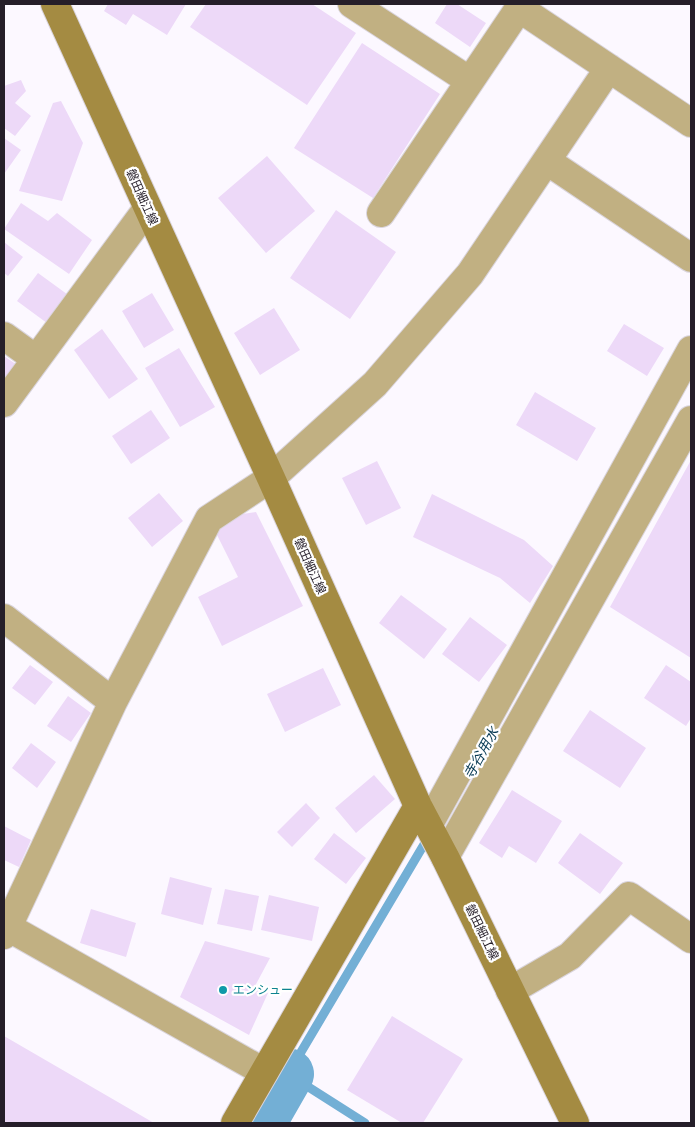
<svg xmlns="http://www.w3.org/2000/svg" width="695" height="1127" font-family="'Titillium Web','Noto Sans JP',sans-serif">
<style>
.lines{fill:none;stroke-linecap:round;stroke-linejoin:round}
.stream{stroke:#73afd5;stroke-width:9}
.river{stroke:#73afd5;stroke-width:52}
.building{fill:#edd9f8}
.street-casing{stroke:#dad5dd;stroke-width:30}
.secondary-casing{stroke:#dad5dd;stroke-width:30}
.street{stroke:#c1b082;stroke-width:28}
.secondary{stroke:#a48b42;stroke-width:28}
.culture-dot{fill:#0f9aa8;stroke:#fff;stroke-width:2}
.labels{text-anchor:middle;stroke-width:4.5;stroke-linejoin:round;paint-order:stroke}
.street-label{font-size:12px;fill:#251e29;stroke:#fff}
.culture-label{font-size:12px;fill:#0d838f;stroke:#fff;text-anchor:start}
.water-label{font-size:14px;font-style:italic;fill:#0a3c56;stroke:#fff}
</style>
<rect width="100%" height="100%" fill="#fcf8ff"/>
<g class="lines">
<path class="stream" d="M365 1123 288 1074 429 836"/>
<path class="river" d="M260 1123 288 1074"/>
</g>
<path class="building" d="M108 4H186L167 35 133 14 126 25 104 11Z
M206 4H312L356 33 307 105 190 27Z
M447 4H457L486 23 470 47 435 23Z
M362 43 440 94 373 198 294 148Z
M21 80 26 91 15 103 31 116 15 136 4 128V86Z
M61 101 83 143 62 201 19 191 53 103Z
M4 138 21 150 4 174Z
M267 156 315 211 266 253 218 198Z
M21 203 48 221 57 213 92 240 69 274 4 229Z
M336 210 396 252 350 319 290 278Z
M4 242 23 257 8 276 4 273Z
M38 273 71 297 51 326 17 301Z
M152 293 174 330 144 348 122 311Z
M274 308 300 350 260 375 234 333Z
M624 324 664 348 647 376 607 351Z
M102 329 138 379 109 399 74 350Z
M179 348 215 407 180 427 145 368Z
M4 356 20 367 4 391Z
M535 392 596 428 577 461 516 425Z
M151 410 170 438 131 464 112 436Z
M691 460V658L610 607Z
M377 461 401 508 366 525 342 478Z
M159 493 183 521 152 547 128 518Z
M432 494 524 540 553 566 530 603 500 578 413 537Z
M256 512 303 606 222 646 198 597 238 577 209 519Z
M401 595 447 629 424 659 379 623Z
M470 617 507 645 479 682 442 654Z
M30 665 53 682 35 705 12 688Z
M666 665 691 682V718L686 726 644 698Z
M323 668 341 705 285 732 267 694Z
M68 696 91 713 71 742 47 726Z
M590 710 646 748 620 788 563 751Z
M31 743 56 762 37 788 12 768Z
M374 775 395 799 356 833 335 808Z
M512 790 562 821 536 863 509 846 502 858 479 843Z
M306 803 320 818 292 847 277 832Z
M4 826 31 840 19 867 4 860Z
M334 833 366 858 346 884 314 859Z
M580 833 623 863 600 894 558 863Z
M170 877 212 888 203 925 161 914Z
M225 889 259 896 252 931 217 924Z
M269 895 319 907 312 941 261 930Z
M91 909 136 923 126 957 80 943Z
M205 941 270 958 255 986 268 993 249 1035 180 997Z
M392 1016 463 1059 423 1123H402L347 1090Z
M4 1036 154 1123H4Z"/>
<g class="lines">
<defs>
<path id="street" d="M352 4 470 81
M519 8 691 123
M547 161 691 258
M381 213 522 4
M4 336 36 359
M4 403 147 209
M4 618 113 702
M429 824 691 350
M445 857 691 420
M4 925 264 1072
M4 935 113 702 209 519 271 478 375 384 470 274 609 68
M510 991 570 956 629 896 691 939"/>
<path id="secondary" d="M55 4 271 478 418 806 445 857 575 1123
M235 1123 418 806"/>
</defs>
<use href="#street" class="street-casing"/>
<use href="#secondary" class="secondary-casing"/>
<use href="#street" class="street"/>
<use href="#secondary" class="secondary"/>
</g>
<circle class="culture-dot" cx="223" cy="990" r="5"/>
<g class="labels">
<g class="street-label">
<text transform="translate(142 197) rotate(66)" y="4">磐田細江線</text>
<text transform="translate(310 566) rotate(66)" y="4">磐田細江線</text>
<text transform="translate(482 932) rotate(64)" y="4">磐田細江線</text>
</g>
<g class="culture-label">
<text x="233" y="994">エンシュー</text>
</g>
<g class="water-label">
<text transform="translate(481 753) rotate(-61)" y="5">寺谷用水</text>
</g>
</g>
<rect width="695" height="1127" fill="none" stroke="#251e29" stroke-width="10"/>
</svg>
